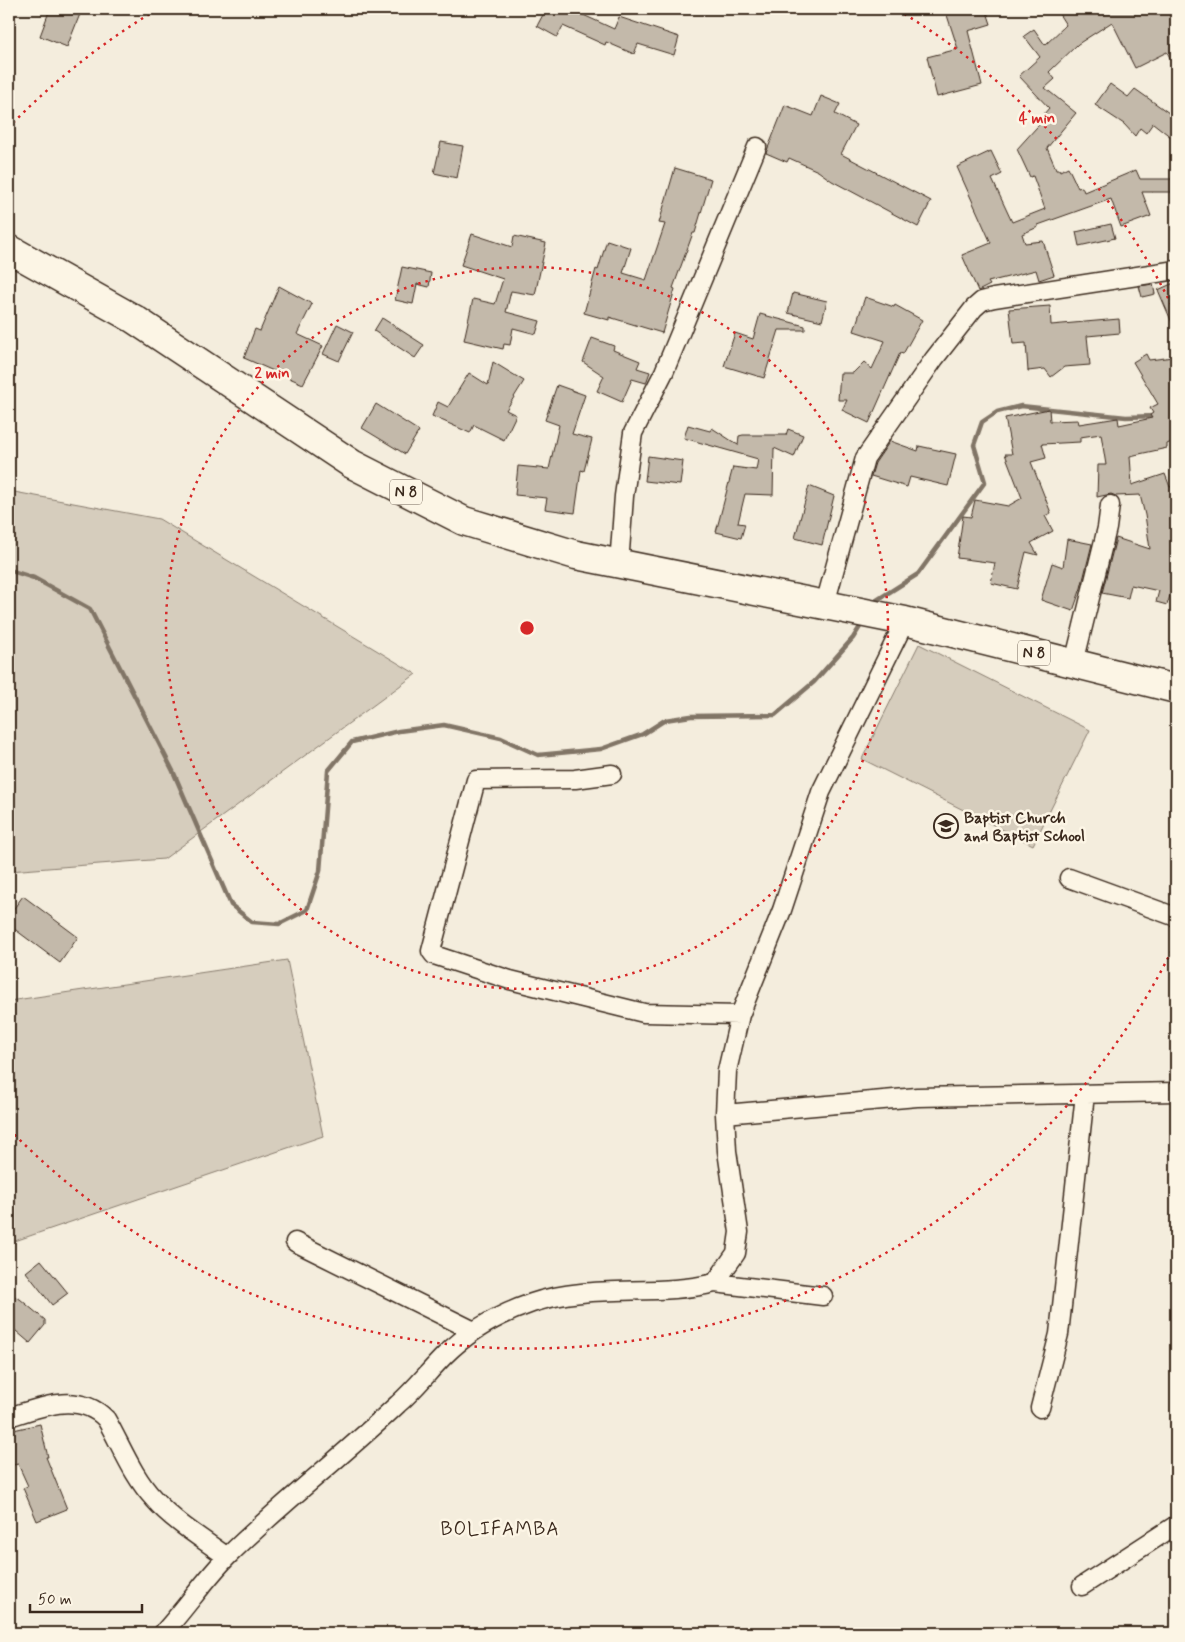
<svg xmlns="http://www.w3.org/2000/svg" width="1185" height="1642" font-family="Mynerve,sans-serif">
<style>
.green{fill:#d6cdbd;stroke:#887c6e}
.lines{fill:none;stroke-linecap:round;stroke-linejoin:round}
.stream{stroke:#817466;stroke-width:4.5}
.building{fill:#c3b9aa;stroke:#3b2a1e}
.minor-casing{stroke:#3b2a1e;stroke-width:21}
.trunk-casing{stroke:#3b2a1e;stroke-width:31}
.minor{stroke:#fcf5e5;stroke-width:18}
.trunk{stroke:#fcf5e5;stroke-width:28}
.ring{fill:none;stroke:#d62828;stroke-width:2.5;stroke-dasharray:2.5 5}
.labels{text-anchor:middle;stroke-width:5;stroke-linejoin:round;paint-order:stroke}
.shield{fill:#fcf5e5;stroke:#75675a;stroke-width:1}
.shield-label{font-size:15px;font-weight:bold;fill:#3b2a1e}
.poi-label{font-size:16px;font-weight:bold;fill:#3b2a1e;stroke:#fcf5e5;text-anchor:start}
.quarter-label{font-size:19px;letter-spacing:1px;fill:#3b2a1e;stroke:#fcf5e5}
.centre{fill:#d62828;stroke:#fcf5e5;stroke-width:2.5}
.ring-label{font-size:15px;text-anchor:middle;font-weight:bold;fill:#d62828;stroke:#fcf5e5;stroke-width:5;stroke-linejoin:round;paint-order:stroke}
</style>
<rect width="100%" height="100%" fill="#f4eddd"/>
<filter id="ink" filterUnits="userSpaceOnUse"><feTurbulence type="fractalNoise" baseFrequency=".02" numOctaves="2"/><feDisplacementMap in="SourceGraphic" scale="10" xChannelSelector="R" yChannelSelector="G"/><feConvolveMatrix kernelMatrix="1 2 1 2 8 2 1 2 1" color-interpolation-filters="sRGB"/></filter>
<g filter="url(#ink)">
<path class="green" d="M9 491 159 519 416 674 164 859 9 871Z
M919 644 1090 730 1033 845 862 759Z
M287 960 323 1136 9 1243V1001Z"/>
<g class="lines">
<path class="stream" d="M9 570 34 578 90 609 173 771 231 905 252 922 279 924 307 910 320 871 328 771 352 742 399 731 444 725 501 738 538 755 601 749 643 734 665 720 691 716 775 715 814 682 853 638 863 622
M874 605 877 600 918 574 985 482 974 445 982 422 997 412 1021 406 1126 417 1156 416"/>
</g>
<path class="building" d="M50 9H82L67 47 40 36Z
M546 9H582L579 13 614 29 619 17 679 37 674 55 638 44 634 54 606 42 605 45 563 26 557 37 537 26Z
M945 9H986L991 24 968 31 982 85 937 97 927 57 958 49Z
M1066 9H1176V69L1167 52 1135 68 1112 22 1078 44 1049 72 1055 79 1045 88 1076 113 1047 148 1056 169H1059L1060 171 1068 167 1078 188 1082 187 1084 192 1136 170 1140 179H1174V192H1142L1151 216 1121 227 1111 199 1038 225V227L1022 234 1025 243 1043 241 1054 275 1039 280 1036 270 988 282 990 285 978 291 962 255 991 243 957 167 991 151 1002 174 992 179 1012 222 1045 209 1033 176 1030 177 1017 149 1046 117 1043 115 1049 108 1019 76 1040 57 1024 36 1034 29 1045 45 1066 25 1059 14Z
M1110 84 1128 97 1135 89 1169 113 1176 104V141L1153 123 1146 133 1140 128 1135 136 1124 124 1095 105Z
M821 96 840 104 835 114 856 125 841 154 931 201 918 227 832 181 818 171 789 158 787 162 766 153 785 105 813 116Z
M441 142 463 146 457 178 434 173Z
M675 168 711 179 695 233H693L673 288 675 289 662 333 609 317V320L584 313 596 269 598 270 607 240 631 248 623 273 646 280 665 224 659 223Z
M1111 224 1115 238 1079 246 1076 232Z
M472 234 512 247 514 236 546 243 535 295 511 291 506 312 540 321 536 334 513 328 510 345 504 344 503 349 464 340 473 299 495 304 503 279 461 265Z
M402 267 431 273 429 287 417 284 413 304 395 300Z
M1176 282V332L1158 290Z
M1153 284 1155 294 1142 297 1139 286Z
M279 286 312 304 297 334 323 346 303 384 244 358 255 329 260 331Z
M793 293 827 301 822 321 788 313Z
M865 297 894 307 895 305 922 320 903 354 900 353 869 423 842 410 847 400H838L840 373H853L864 362 872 369 885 341 854 331Z
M1050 306 1051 325 1119 319 1120 333 1087 336 1090 365 1064 367 1051 377 1045 369 1028 371 1026 343 1013 344 1009 309Z
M760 314 805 326V330H779L764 378 724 366 735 333 753 339Z
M382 318 424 345 415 358 374 331Z
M337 324 353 332 339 361 323 354Z
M592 338 614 346 613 350 640 361 637 368 650 372 646 383 632 379 622 402 597 391 604 376 583 362Z
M1146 354 1149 360 1173 357 1176 386V440L1167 444V448L1130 456 1132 485 1165 474 1170 487 1176 486V598L1170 596 1167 605 1156 602 1159 591 1131 585 1128 598 1102 593 1116 538 1150 549 1145 515 1140 495 1116 496 1111 494 1097 497 1098 465H1106L1101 434 1080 437V442L1042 444 1046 458 1031 462 1051 513 1045 516 1053 531 1031 543 1038 555 1026 552 1017 589 991 583 995 563 957 558 963 516 971 517 975 500 1008 506 1022 498 1005 454H1012L1005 418 1049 409 1050 421 1078 420 1079 424 1118 418 1119 425 1152 418 1150 415 1153 413 1150 408 1158 404 1133 362Z
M493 362 524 381 506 410 516 415 504 440 474 425 470 433 432 416 438 402 448 407 469 373 488 385Z
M557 385 585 395 572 434 592 439 584 471 581 470 575 513 545 509 547 498 515 495 518 466 549 469 559 425 545 420Z
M376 404 419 431 405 454 362 428Z
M688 425 710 431 712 428 738 445 739 436 743 435H786L788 429 803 435 794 457 774 448 773 495 745 494 738 523 745 524 741 538 716 532 733 467 756 470 758 459 684 438Z
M890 441 918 451 919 446 956 454 948 486 910 477 907 487 871 476 875 463Z
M648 456 683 461 680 485 645 481Z
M809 486 834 496 822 545 795 538Z
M1067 539 1092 544 1081 588 1073 611 1041 600 1052 563 1063 567Z
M23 896 78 937 60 963 9 925V915Z
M41 1260 68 1293 52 1305 26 1272Z
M9 1294 20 1299 45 1320V1325L30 1343 9 1325Z
M40 1424 48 1457H46L67 1509 37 1521 23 1488 28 1486 18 1464 9 1466V1431Z"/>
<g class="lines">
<defs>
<path id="minor" d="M619 565 624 496 633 433 664 372 757 147
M825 604 865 458 934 359 974 308 982 301 994 298 1176 270
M1074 663 1107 528 1110 505
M612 774 575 779 476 780 431 951 434 955 510 980 644 1013 740 1015
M1069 878 1176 917
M725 1114 917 1097 1176 1092
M295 1242 474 1331
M715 1283 823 1296
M1040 1408 1059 1334 1085 1094
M9 1417C40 1407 79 1391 106 1419 121 1445 133 1477 154 1499 174 1522 203 1539 227 1557
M1082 1586 1176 1525
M163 1633C186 1608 205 1579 229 1555 283 1502 343 1456 398 1404 415 1389 429 1371 445 1355 469 1331 500 1314 532 1303 590 1283 657 1297 715 1283L736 1253 739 1232 727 1151 725 1114 727 1071 740 1015 782 910 821 792 905 621"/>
<path id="trunk" d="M9 249 134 319 352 464 464 521 576 555 905 621 1176 689"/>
</defs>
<use href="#minor" class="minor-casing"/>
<use href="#trunk" class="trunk-casing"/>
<use href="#minor" class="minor"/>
<use href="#trunk" class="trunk"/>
</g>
</g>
<g class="ring">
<circle cx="527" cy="628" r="361"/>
<path d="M1175 944A721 721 0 0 1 13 1133M13 123A721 721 0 0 1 156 10M898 10A721 721 0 0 1 1175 312"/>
</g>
<defs>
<symbol id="school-ring" viewBox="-11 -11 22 22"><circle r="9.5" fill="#fcf5e5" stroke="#3b2a1e" stroke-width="1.5"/><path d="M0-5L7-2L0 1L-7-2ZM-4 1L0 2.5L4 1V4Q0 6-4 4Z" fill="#3b2a1e"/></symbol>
</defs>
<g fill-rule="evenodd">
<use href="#school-ring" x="932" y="812" width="28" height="28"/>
</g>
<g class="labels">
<g class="shield">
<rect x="390" y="479.5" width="32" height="25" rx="4"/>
<rect x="1018" y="640.5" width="32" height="25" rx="4"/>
</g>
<g class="shield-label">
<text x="406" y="497">N 8</text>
<text x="1034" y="658">N 8</text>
</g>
<g class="poi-label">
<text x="964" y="823">Baptist Church<tspan x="964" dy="18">and Baptist School</tspan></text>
</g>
<g class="quarter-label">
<text x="500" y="1535">BOLIFAMBA</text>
</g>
</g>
<circle cx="527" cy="628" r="8" class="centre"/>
<g class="ring-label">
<text x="1037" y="123">4 min</text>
<text x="272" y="378">2 min</text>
</g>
<rect width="1185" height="1642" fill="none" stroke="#fcf5e5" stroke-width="30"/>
<rect x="15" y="15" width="1155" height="1612" fill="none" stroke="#3b2a1e" stroke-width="2" filter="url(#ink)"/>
<path d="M30 1604v8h112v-8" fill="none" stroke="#3b2a1e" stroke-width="2.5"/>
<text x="38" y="1604" font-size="15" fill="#3b2a1e" stroke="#fcf5e5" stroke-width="4" paint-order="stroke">50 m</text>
</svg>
